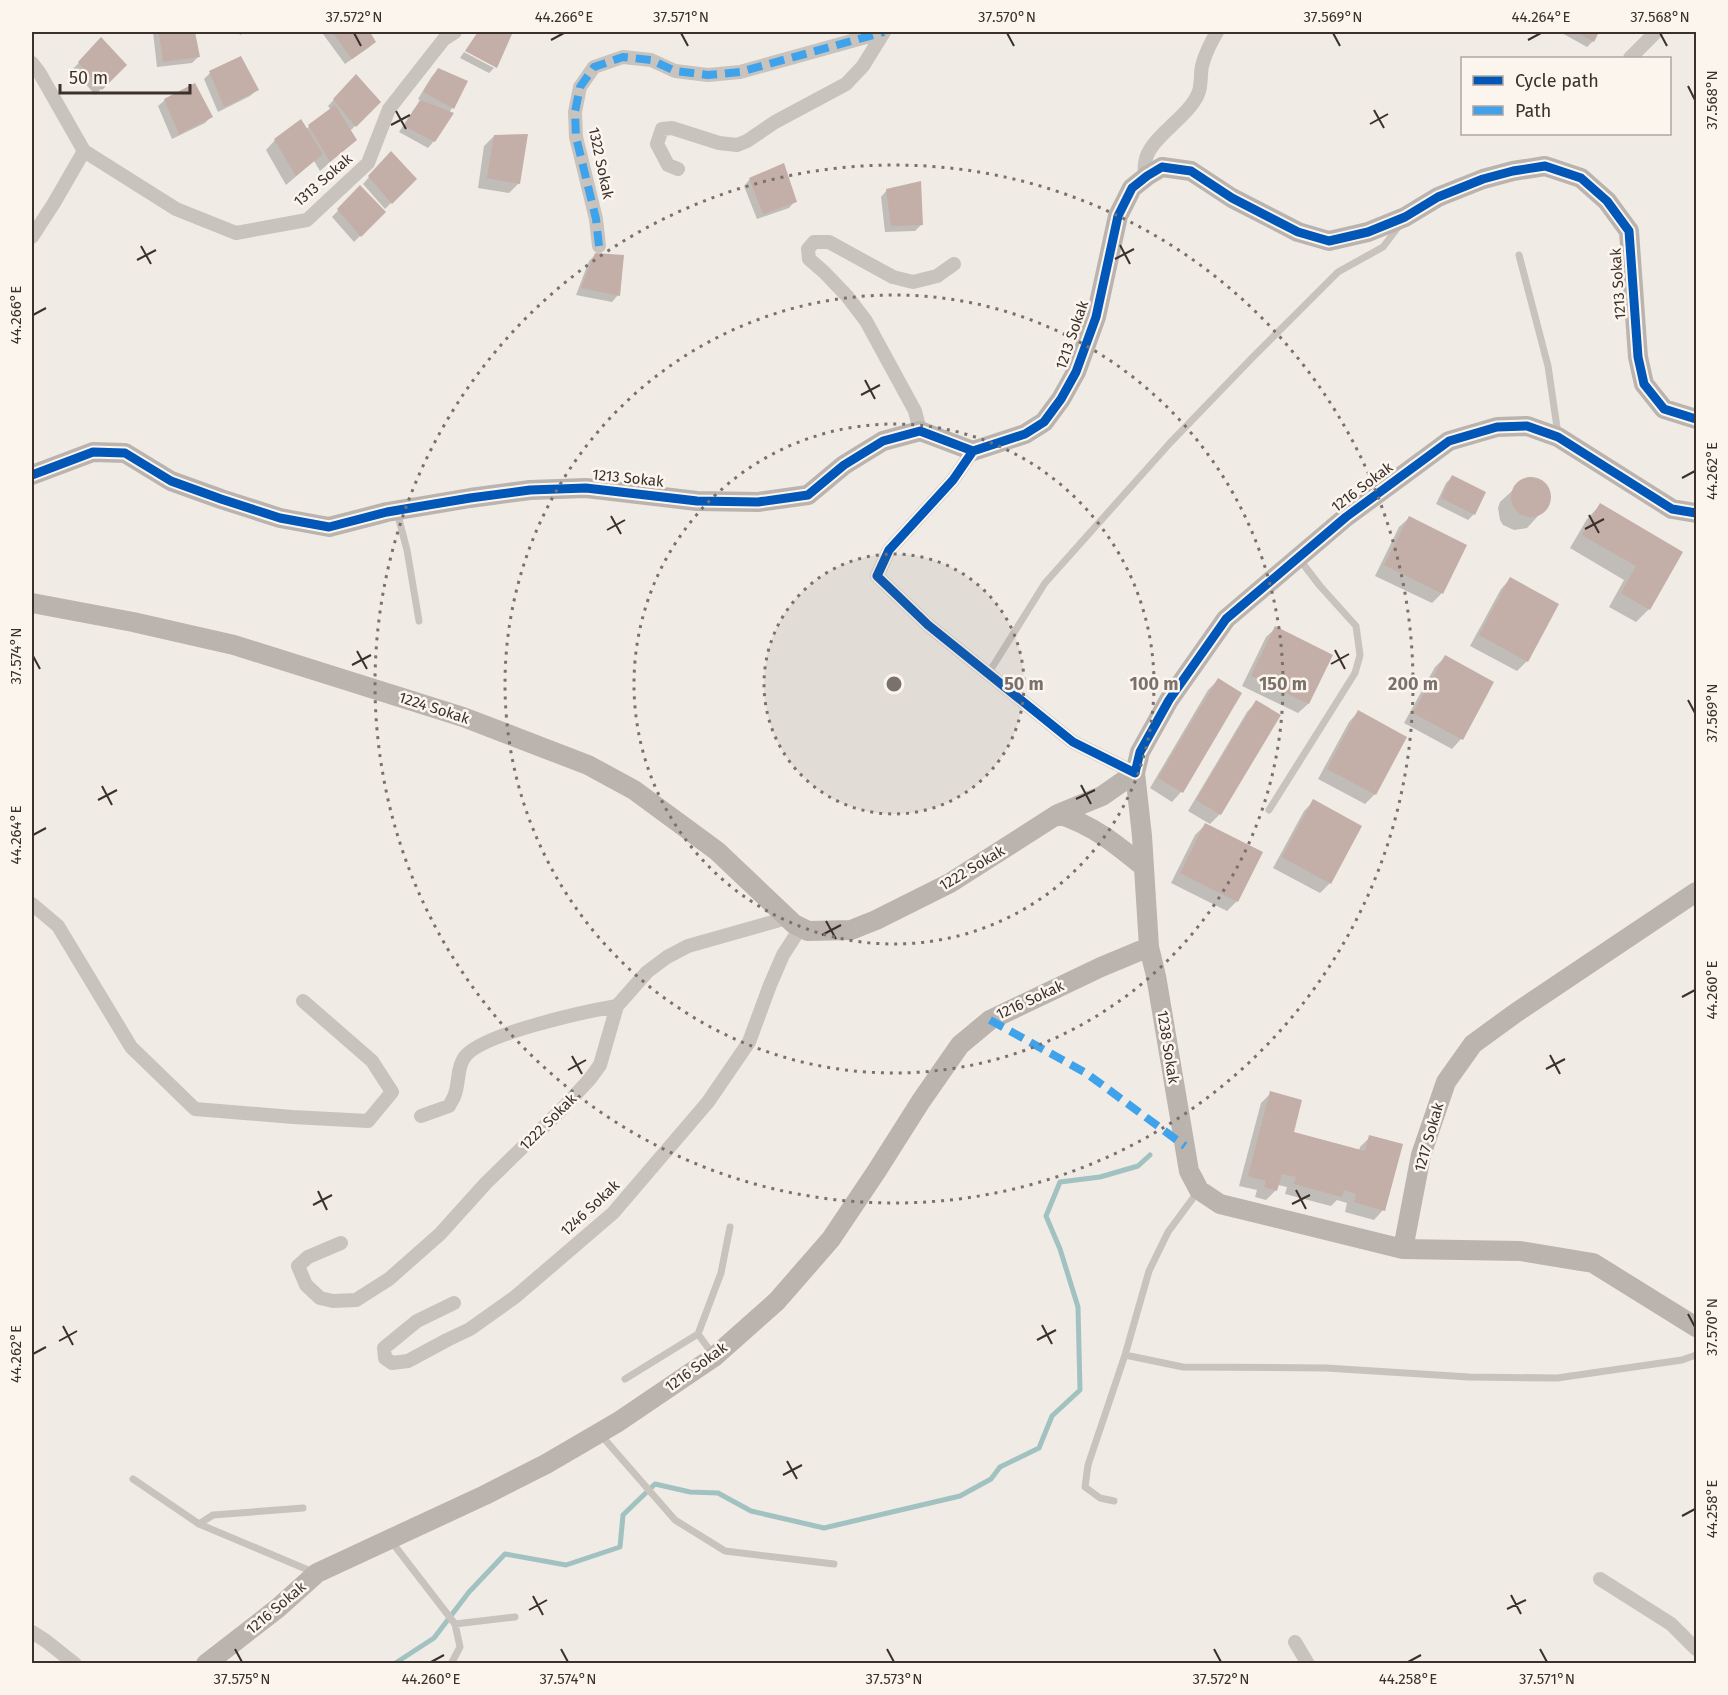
<svg xmlns="http://www.w3.org/2000/svg" width="1728" height="1695" font-family="'Fira Sans',sans-serif">
<style>
.shadow{fill:#0003}
.lines{fill:none;stroke-linecap:round;stroke-linejoin:round}
.stream{stroke:#a1c2c1;stroke-width:5}
.building{fill:#c3afa7}
.lane{stroke:#c9c3be;stroke-width:7}
.street{stroke:#c9c3be;stroke-width:14}
.secondary{stroke:#bab3ae;stroke-width:20}
.quiet{stroke:#3fa3eb;stroke-width:8;stroke-dasharray:15 8;stroke-linecap:butt}
.cycleway-casing{stroke:#fbf5ee;stroke-width:13}
.cycleway{stroke:#0057b8;stroke-width:9}
.ticks{fill:none;stroke:#3b302b;stroke-width:2}
.ring{fill:none;stroke:#7a716c;stroke-width:3;stroke-dasharray:3 6}
.labels{text-anchor:middle;stroke-width:5;stroke-linejoin:round;paint-order:stroke}
.street-label{font-size:15px;fill:#3b302b;stroke:#fbf5ee}
.centre{fill:#7a716c;stroke:#fbf5ee;stroke-width:3}
.ring-label{font-size:18px;text-anchor:middle;font-weight:bold;fill:#7a716c;stroke:#fbf5ee;stroke-width:5;stroke-linejoin:round;paint-order:stroke}
.neatline{fill:none;stroke:#3b302b;stroke-width:2}
.ticks-label{font-size:15px;text-anchor:middle;fill:#3b302b}
</style>
<rect width="100%" height="100%" fill="#f0ebe5"/>
<path class="shadow" d="M153 32H193L198 57 192 63 157 67Z
M238 32H247L240 35Z
M326 32H368L375 42 368 48 345 64 323 34Z
M478 32H497L510 35 495 68V66L466 50Z
M1560 32H1598L1593 41 1587 47Z
M101 39 125 65 95 95 73 69Z
M464 52 494 68 489 73 460 58Z
M439 69 466 82 434 141 428 148 399 132 414 109 421 101 418 99 432 76Z
M210 73 257 90 250 96 218 112 204 79Z
M356 76 379 102 350 131 355 140 320 171 314 161 286 185 266 150 275 140 306 129 331 110 328 106Z
M165 100 211 117 205 123 172 139 158 106Z
M494 136 519 183 509 193 478 188 484 146Z
M385 159 415 179 385 209 363 184Z
M750 179 795 201 789 208 757 219 744 186Z
M360 187 384 212 354 242 332 217Z
M887 190 921 225 915 231 885 232 881 197Z
M595 255 618 295 612 302 576 295 589 261Z
M1452 477 1474 514 1468 520 1436 504 1446 483Z
M1536 479 1541 481 1549 492V504L1527 528 1514 530 1503 525 1500 520 1498 508 1500 502 1524 480Z
M1600 505 1681 552 1649 609 1636 622 1609 607 1624 580 1570 548 1587 519Z
M1409 518 1465 545 1441 594 1432 603 1375 576 1399 527Z
M1510 579 1557 605 1527 661 1517 671 1470 646 1501 589Z
M1276 628 1331 655 1308 704 1298 713 1242 686 1266 637Z
M1445 657 1492 683 1461 739 1452 749 1404 723 1435 667Z
M1218 680 1181 792 1172 802 1150 788 1208 690Z
M1256 702 1220 814 1210 824 1188 811 1247 712Z
M1358 712 1375 794 1365 804 1318 779 1349 722Z
M1314 801 1360 827 1330 883 1320 893 1273 868 1304 811Z
M1205 825 1237 901 1227 911 1171 883 1195 835Z
M1271 1093 1292 1133 1359 1151 1360 1147 1370 1137 1383 1210 1374 1220 1345 1212 1347 1203 1337 1200 1331 1206 1285 1194 1287 1187 1278 1185 1276 1190 1266 1200 1255 1197 1257 1190 1239 1186 1261 1103Z"/>
<g class="lines">
<path class="stream" d="M394 1664 434 1638 469 1592 505 1554 566 1565 620 1547 623 1515 655 1484 690 1492 718 1493 751 1511 824 1528 960 1496 991 1479 1000 1467 1039 1448 1052 1416 1080 1390 1078 1307 1060 1249 1046 1216 1060 1182 1100 1177 1138 1166 1150 1155"/>
</g>
<path class="building" d="M159 32H195L200 57 163 62Z
M332 32H370L376 42 352 59Z
M478 32H503L512 34 497 68 465 51Z
M1576 32H1599L1594 42Z
M101 37 127 65 102 90 78 62Z
M241 56 259 90 224 107 209 71Z
M438 68 468 81 454 109 423 92Z
M356 74 381 102 356 127 333 99Z
M195 83 213 117 179 134 164 99Z
M420 100 454 113 435 142 404 126Z
M335 105 357 140 330 162 308 125Z
M301 119 323 154 296 176 274 139Z
M528 134 520 184 487 178 494 135Z
M391 151 417 179 392 204 368 176Z
M784 163 797 202 763 214 749 178Z
M921 181 923 225 891 226 886 189Z
M360 185 386 212 361 237 337 209Z
M595 253 624 255 620 296 581 288Z
M1452 475 1486 492 1475 515 1441 498Z
M1511 497a20 20 0 1 1 40 0a20 20 0 1 1-40 0Z
M1600 503 1683 552 1650 610 1621 593 1636 566 1582 535Z
M1409 516 1467 545 1443 594 1384 565Z
M1510 577 1559 604 1528 662 1479 635Z
M1275 626 1333 655 1309 704 1251 676Z
M1445 655 1494 682 1463 740 1413 713Z
M1218 678 1242 693 1183 793 1158 778Z
M1256 700 1281 715 1221 815 1196 800Z
M1358 710 1407 737 1376 795 1327 769Z
M1313 799 1362 826 1331 884 1282 857Z
M1205 823 1263 852 1238 902 1180 873Z
M1270 1091 1302 1100 1294 1132 1365 1151 1369 1135 1403 1144 1385 1211 1354 1202 1356 1194 1344 1190 1342 1197 1294 1184 1296 1177 1282 1174 1277 1191 1264 1187 1266 1181 1248 1176Z"/>
<g class="lines">
<path class="lane" d="M1519 255 1548 366 1558 434
M397 512 407 550 419 621
M988 674 1045 583 1170 443 1251 359 1338 272 1383 247 1399 226
M1269 810 1355 673 1360 655 1356 626 1320 586 1300 560
M698 1334 714 1356
M1125 1355 1183 1367 1326 1368 1469 1377 1557 1378 1682 1360 1696 1355
M625 1379 698 1334 721 1273 730 1227
M600 1434 675 1520 725 1551 834 1564
M133 1479 199 1524 313 1572
M1114 1501 1100 1498 1085 1487 1088 1465 1125 1355 1149 1271 1168 1232 1199 1190
M199 1524 213 1515 303 1508
M391 1541 455 1624 460 1647 451 1664
M455 1624 515 1617"/>
<path class="street" d="M1630 58 1656 32
M32 63 39 72 84 151 176 209 236 233 307 220 368 163 389 109 444 39 455 32
M678 169 668 165 657 144 662 129 672 128 719 143 737 145 747 141 775 122 846 84 863 66 884 32
M1145 177C1145 173 1144 168 1145 163 1148 138 1188 118 1198 94 1202 85 1200 75 1202 66 1205 54 1211 42 1217 32
M32 237 54 203 84 151
M599 246 596 219 576 137 575 112 580 87 594 67 623 57 651 60 675 71 708 75 740 72 884 32
M920 431 915 411 866 321 847 296 824 272 809 259 808 249 814 242H829L893 277 913 282 937 276 954 264
M973 451 953 480 889 550 877 576 928 625 1073 742 1135 773
M32 904 58 926 131 1047 195 1109 293 1117 368 1121 392 1092 372 1061 303 1001
M421 1116 449 1106C451 1102 454 1098 455 1094 459 1083 457 1068 464 1058 479 1034 588 1011 617 1006
M341 1243 308 1257 298 1266 306 1285 320 1298 333 1301 356 1300 389 1279 440 1234 486 1183 562 1109 589 1080 600 1065 617 1006 647 972 667 957 688 946 787 918
M454 1303 417 1321 384 1348 385 1358 392 1363 408 1361 447 1340 470 1329 515 1297 613 1213 708 1102 749 1042 770 985 783 955 801 927
M1600 1579 1671 1624 1696 1649
M32 1632 46 1641 75 1664
M1295 1642 1308 1664"/>
<path class="secondary" d="M32 475 93 452 125 453 171 481 221 499 280 518 329 527 387 512 470 498 530 490 586 488 697 501 758 502 808 495 844 465 883 441 920 431 973 451 1025 434 1044 422 1061 399 1076 372 1096 317 1118 216 1132 188 1147 176 1162 167 1191 171 1232 198 1298 232 1329 241 1368 232 1405 217 1438 197 1483 179 1513 171 1545 166 1581 178 1607 201 1629 231 1638 357 1644 384 1664 409 1696 419
M1696 513 1672 509 1558 437 1527 426 1497 427 1449 441 1346 517 1226 619 1169 700 1140 752 1135 773 1142 836 1149 947 1156 976 1189 1171 1199 1190 1220 1204 1403 1249 1520 1251 1593 1263 1696 1327
M32 603 133 622 234 645 463 717 588 765 634 790 717 851 794 924 808 931 851 930 876 920 950 883 1058 814
M1135 773 1102 796 1058 814C1093 825 1116 844 1144 867
M1403 1249 1421 1155 1446 1082 1473 1044 1517 1012 1696 892
M206 1664 278 1608 317 1573 485 1495 546 1464 618 1422 714 1357 777 1301 831 1239 876 1172 921 1101 960 1045 990 1020 1101 967 1149 947"/>
<path class="quiet" d="M599 246 596 219 576 137 575 112 580 87 594 67 623 57 651 60 675 71 708 75 740 72 884 32
M990 1020 1086 1073 1185 1146"/>
<defs>
<path id="cycleway" d="M973 451 953 480 889 550 877 576 928 625 1073 742 1135 773 1140 752 1169 700 1226 619 1346 517 1449 441 1497 427 1527 426 1558 437 1672 509 1696 513
M32 475 93 452 125 453 171 481 221 499 280 518 329 527 387 512 470 498 530 490 586 488 697 501 758 502 808 495 844 465 883 441 920 431 973 451 1025 434 1044 422 1061 399 1076 372 1096 317 1118 216 1132 188 1147 176 1162 167 1191 171 1232 198 1298 232 1329 241 1368 232 1405 217 1438 197 1483 179 1513 171 1545 166 1581 178 1607 201 1629 231 1638 357 1644 384 1664 409 1696 419"/>
</defs>
<use href="#cycleway" class="cycleway-casing"/>
<use href="#cycleway" class="cycleway"/>
</g>
<path class="ticks" d="M354 33 361 46M681 33 688 46M1007 33 1014 46M1333 33 1340 46M1660 33 1667 46M551 40 564 33M1528 40 1541 33M1688 86 1695 100M1374 110 1384 128M396 111 406 129M1370 124 1388 114M391 125 410 115M1120 245 1130 264M141 246 151 264M1115 259 1134 249M137 260 156 250M33 315 46 308M865 380 875 399M861 395 880 385M1682 478 1695 471M1589 515 1599 533M611 516 621 534M1585 529 1604 519M607 530 625 520M1335 650 1345 669M357 651 367 669M33 656 40 669M1331 664 1349 654M352 665 371 655M1688 700 1695 713M1081 785 1091 804M102 786 112 805M1076 799 1095 790M98 800 117 790M33 835 46 828M826 921 836 939M822 935 841 925M1682 997 1695 990M1550 1055 1560 1074M572 1056 582 1074M1546 1069 1565 1059M568 1070 586 1060M1296 1190 1306 1209M318 1191 327 1210M1292 1204 1310 1195M313 1205 332 1195M1688 1314 1695 1327M1042 1325 1052 1344M63 1326 73 1345M1037 1340 1056 1330M59 1341 77 1331M33 1354 46 1347M787 1461 797 1479M783 1475 802 1465M1682 1516 1695 1509M1511 1595 1521 1614M533 1596 543 1615M1507 1609 1526 1600M529 1610 547 1600M235 1649 242 1662M561 1649 568 1662M887 1649 894 1662M1214 1649 1221 1662M1540 1649 1547 1662M431 1662 444 1655M1408 1662 1421 1655"/>
<circle cx="894" cy="684" r="130" fill="#7a716c" fill-opacity=".12"/>
<g class="ring">
<circle cx="894" cy="684" r="130"/>
<circle cx="894" cy="684" r="260"/>
<circle cx="894" cy="684" r="389"/>
<circle cx="894" cy="684" r="519"/>
</g>
<g class="labels">
<g class="street-label">
<text transform="translate(601 163) rotate(78)" y="5">1322 Sokak</text>
<text transform="translate(323 180) rotate(-41)" y="5">1313 Sokak</text>
<text transform="translate(1618 284) rotate(-94)" y="5">1213 Sokak</text>
<text transform="translate(1072 335) rotate(-71)" y="5">1213 Sokak</text>
<text transform="translate(628 478) rotate(6)" y="5">1213 Sokak</text>
<text transform="translate(1362 487) rotate(-37)" y="5">1216 Sokak</text>
<text transform="translate(434 708) rotate(18)" y="5">1224 Sokak</text>
<text transform="translate(972 868) rotate(-31)" y="5">1222 Sokak</text>
<text transform="translate(1030 1000) rotate(-25)" y="5">1216 Sokak</text>
<text transform="translate(1168 1047) rotate(81)" y="5">1238 Sokak</text>
<text transform="translate(548 1122) rotate(-45)" y="5">1222 Sokak</text>
<text transform="translate(1429 1137) rotate(-74)" y="5">1217 Sokak</text>
<text transform="translate(590 1208) rotate(-43)" y="5">1246 Sokak</text>
<text transform="translate(696 1367) rotate(-36)" y="5">1216 Sokak</text>
<text transform="translate(276 1608) rotate(-40)" y="5">1216 Sokak</text>
</g>
</g>
<circle cx="894" cy="684" r="9" class="centre"/>
<g class="ring-label">
<text x="1024" y="690">50 m</text>
<text x="1154" y="690">100 m</text>
<text x="1283" y="690">150 m</text>
<text x="1413" y="690">200 m</text>
</g>
<rect width="1728" height="1695" fill="none" stroke="#fbf5ee" stroke-width="66"/>
<rect x="1461" y="57" width="210" height="78" fill="#fbf5ee" stroke="#aea6a0" stroke-width="1.5"/>
<rect x="1473" y="76" width="30" height="9" fill="#0057b8" stroke="#aea6a0" stroke-width="1.5"/>
<text x="1515" y="87" font-size="18" fill="#3b302b">Cycle path</text>
<rect x="1473" y="106" width="30" height="9" fill="#3fa3eb" stroke="#aea6a0" stroke-width="1.5"/>
<text x="1515" y="117" font-size="18" fill="#3b302b">Path</text>
<path d="M60 84v9h130v-9" fill="none" stroke="#3b302b" stroke-width="3"/>
<text x="69" y="84" font-size="18" fill="#3b302b" stroke="#fbf5ee" stroke-width="4.5" paint-order="stroke">50 m</text>
<rect x="33" y="33" width="1662" height="1629" class="neatline"/>
<g class="ticks-label">
<text x="354" y="22">37.572°N</text>
<text x="564" y="22">44.266°E</text>
<text x="681" y="22">37.571°N</text>
<text x="1007" y="22">37.570°N</text>
<text x="1333" y="22">37.569°N</text>
<text x="1541" y="22">44.264°E</text>
<text x="1660" y="22">37.568°N</text>
<text transform="translate(1712 100) rotate(-90)" y="5">37.568°N</text>
<text transform="translate(16 315) rotate(-90)" y="5">44.266°E</text>
<text transform="translate(1712 471) rotate(-90)" y="5">44.262°E</text>
<text transform="translate(16 656) rotate(-90)" y="5">37.574°N</text>
<text transform="translate(1712 713) rotate(-90)" y="5">37.569°N</text>
<text transform="translate(16 835) rotate(-90)" y="5">44.264°E</text>
<text transform="translate(1712 990) rotate(-90)" y="5">44.260°E</text>
<text transform="translate(1712 1327) rotate(-90)" y="5">37.570°N</text>
<text transform="translate(16 1354) rotate(-90)" y="5">44.262°E</text>
<text transform="translate(1712 1509) rotate(-90)" y="5">44.258°E</text>
<text x="242" y="1684">37.575°N</text>
<text x="431" y="1684">44.260°E</text>
<text x="568" y="1684">37.574°N</text>
<text x="894" y="1684">37.573°N</text>
<text x="1221" y="1684">37.572°N</text>
<text x="1408" y="1684">44.258°E</text>
<text x="1547" y="1684">37.571°N</text>
</g>
</svg>
